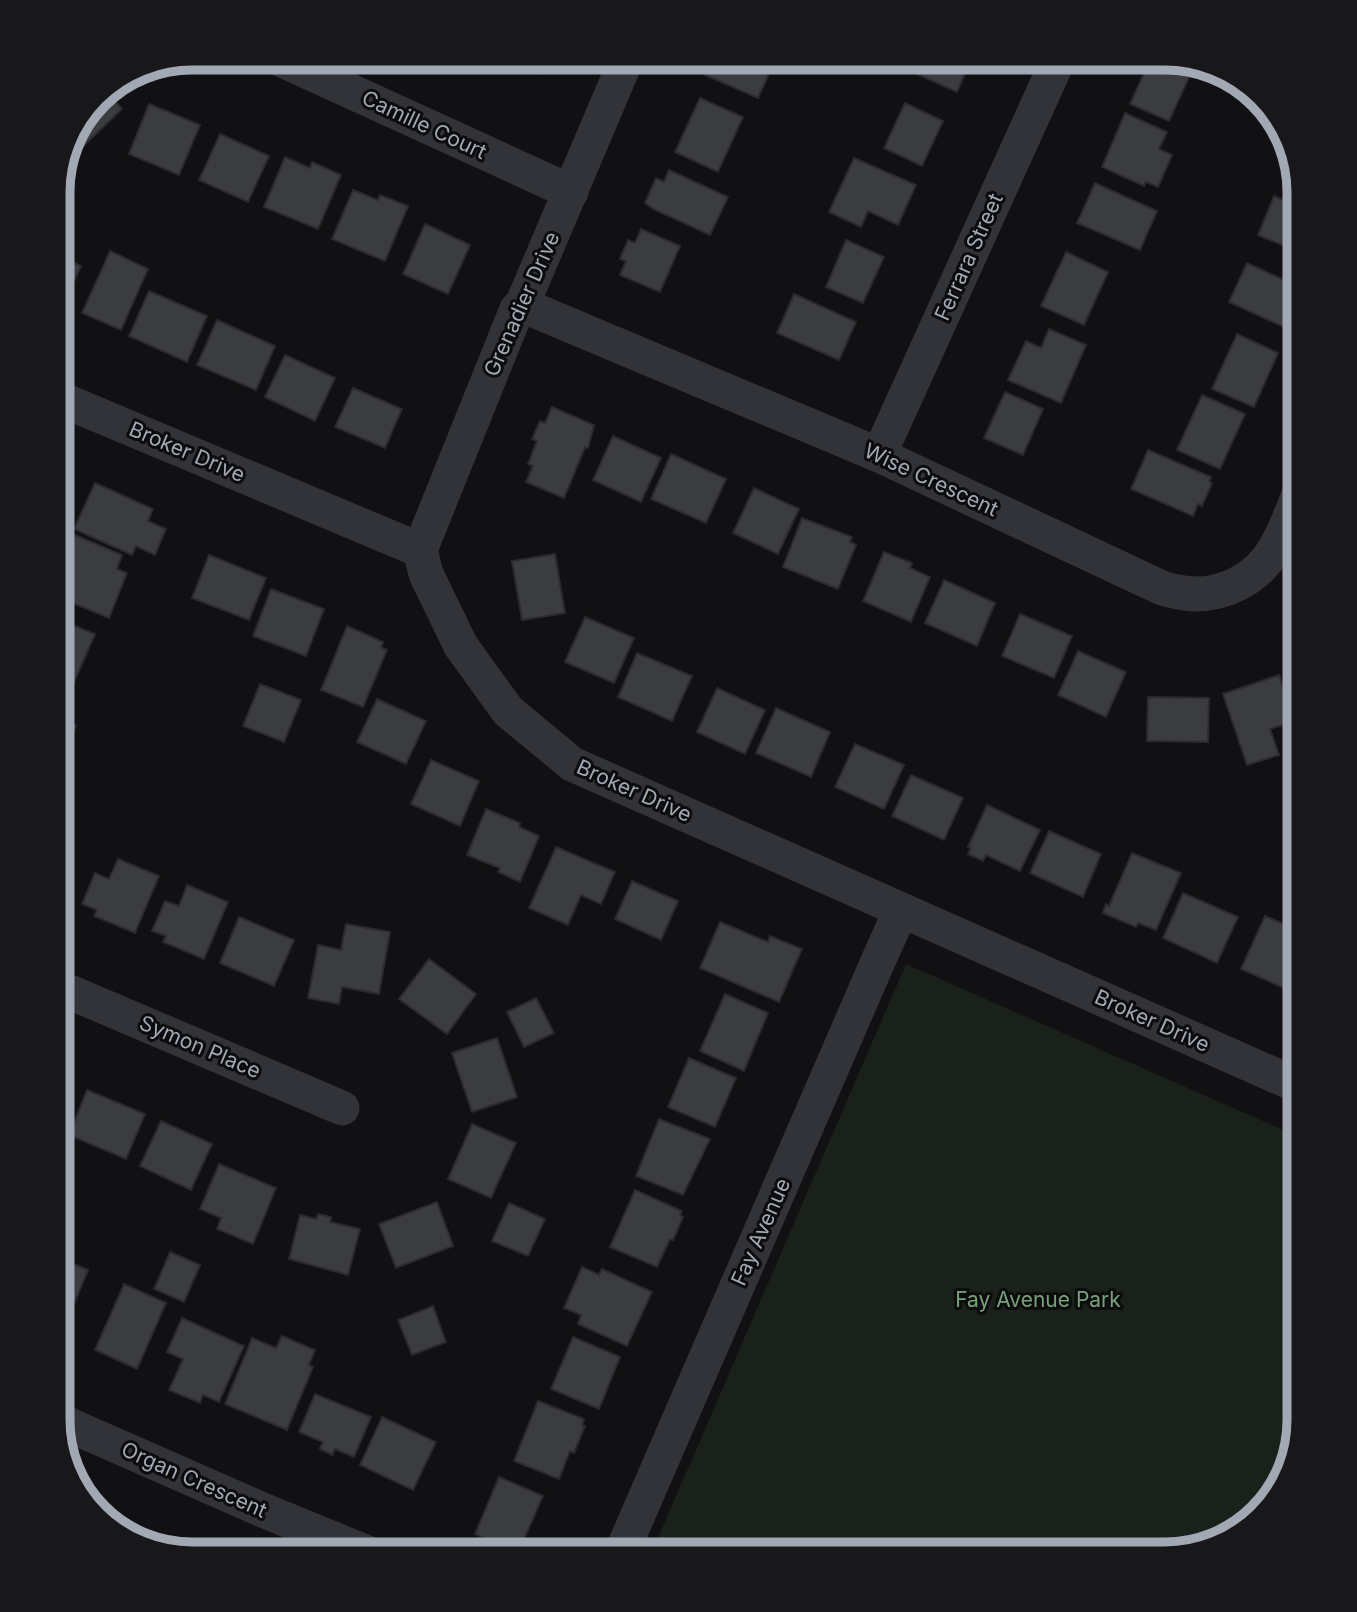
<svg xmlns="http://www.w3.org/2000/svg" width="1357" height="1612" font-family="Inter,sans-serif">
<style>
.green{fill:#19211a}
.building{fill:#3b3c40;stroke:#2b2b2f;stroke-width:2}
.lines{fill:none;stroke-linecap:round;stroke-linejoin:round}
.minor{stroke:#323338;stroke-width:35}
.labels{text-anchor:middle;stroke-width:6;stroke-linejoin:round;paint-order:stroke}
.street-label{font-size:21px;fill:#a2a8b4;stroke:#0c0c0e}
.park-label{font-size:21px;fill:#77a179;stroke:#0c0c0e}
.rim{fill:none;stroke:#a2a8b4;stroke-width:9}
</style>
<rect width="100%" height="100%" fill="#111113"/>
<path class="green" d="M906 964 1299 1137V1421L1282 1487 1240 1531 1166 1554H651Z"/>
<path class="building" d="M507 58H556L550 72 545 69 543 74Z
M712 58H776L758 98 705 75Z
M897 58H972L957 92 894 64Z
M1151 58 1190 75 1169 121 1130 104Z
M111 88 120 98 116 102 122 109 74 155 67 148 72 132 103 91 106 92Z
M700 98 743 117 718 172 675 152Z
M905 103 943 121 922 166 884 148Z
M149 104 200 125 179 175 129 154Z
M1125 113 1167 132 1159 149 1172 155 1158 187 1146 182 1144 186 1102 167Z
M220 134 269 156 248 202 199 180Z
M285 157 310 168 312 162 341 175 318 229 264 207Z
M854 158 916 185 898 225 868 211 861 227 829 212Z
M669 170 728 197 710 235 653 209 645 203 656 178 664 182Z
M1095 183 1157 211 1140 250 1077 223Z
M353 190 378 200 380 195 408 206 385 261 332 239Z
M1274 196 1299 207V252L1258 235Z
M425 224 470 245 448 294 403 274Z
M641 229 680 246 660 292 620 275 626 261 620 259 628 240 635 243Z
M846 240 884 257 863 303 826 287Z
M110 251 148 269 121 330 82 313Z
M1066 252 1108 272 1084 325 1041 306Z
M58 255 81 266 63 305 58 303Z
M1247 263 1299 287V305L1288 329 1229 302Z
M149 291 207 316 187 362 129 336Z
M794 294 856 322 839 360 777 333Z
M217 320 275 346 256 390 197 365Z
M1049 329 1086 345 1061 403 1008 380 1026 341 1041 348Z
M1237 334 1278 353 1254 407 1212 389Z
M285 355 335 378 315 421 265 397Z
M353 388 402 409 385 448 335 427Z
M1005 392 1043 409 1023 455 984 438Z
M1202 395 1245 414 1220 469 1177 450Z
M552 407 594 425 588 448 585 447 564 498 526 482 533 466 528 464 537 441 532 439 540 421 545 423Z
M613 436 661 458 641 502 593 480Z
M1148 450 1211 477 1209 481 1212 483 1202 506 1198 504 1193 516 1131 489Z
M671 454 726 479 706 523 651 499Z
M95 483 153 509 148 521 166 529 155 555 136 546 132 555 74 529Z
M754 488 799 509 778 554 733 533Z
M802 518 852 537 850 542 856 545 838 589 783 567Z
M75 535 122 555 117 569 127 573 109 618 58 597V574Z
M884 552 912 563 910 568 930 577 911 622 863 601Z
M555 554 565 613 522 620 512 561Z
M209 555 266 578 249 620 192 598Z
M944 580 995 603 977 646 925 623Z
M271 589 324 609 306 656 253 636Z
M1020 614 1072 636 1054 678 1002 656Z
M585 617 634 638 614 683 565 662Z
M58 619 95 634 70 692 58 686Z
M347 626 383 642 381 647 387 650 363 707 321 690Z
M1078 651 1126 672 1106 717 1058 695Z
M637 653 692 676 672 721 618 697Z
M1279 675 1295 721 1270 729 1279 755 1247 765 1223 694Z
M260 684 301 700 284 742 243 726Z
M717 688 765 710 745 754 697 732Z
M1148 697 1209 698 1208 742 1147 741Z
M377 699 426 721 406 764 357 742Z
M776 708 830 732 811 777 756 753Z
M58 718 76 726 58 765Z
M855 744 904 765 884 809 835 787Z
M431 760 479 781 460 826 411 804Z
M911 775 963 798 944 840 892 816Z
M987 805 1040 830 1020 871 986 855 983 861 968 854 971 848 968 847Z
M486 809 520 823 519 827 539 836 520 882 498 872 500 868 467 855Z
M1049 831 1101 854 1083 897 1030 873Z
M556 847 615 872 601 904 581 895 568 925 529 908Z
M1132 853 1181 873 1156 930 1138 923 1136 927 1103 913 1106 904 1109 906Z
M118 859 159 876 135 933 94 916 97 910 82 904 95 873 109 879Z
M632 881 678 901 661 940 615 919Z
M187 885 228 902 204 959 163 942 166 936 152 931 165 901 179 906Z
M1183 893 1238 917 1217 963 1163 938Z
M1265 916 1291 927 1286 938 1299 943V978L1293 992 1241 969Z
M239 917 294 940 274 986 220 963Z
M720 922 768 942 770 936 802 949 779 1002 700 968Z
M346 924 390 932 379 994 342 987 339 1004 308 998 318 945 341 950Z
M429 959 476 994 447 1034 399 999Z
M725 994 768 1013 744 1071 700 1051Z
M536 998 554 1033 524 1047 507 1012Z
M497 1038 517 1097 472 1112 452 1053Z
M689 1058 736 1078 715 1127 668 1107Z
M58 1084 71 1089 58 1128Z
M87 1090 145 1114 126 1159 69 1135Z
M659 1119 710 1139 683 1195 636 1176Z
M161 1121 212 1144 191 1190 140 1166Z
M472 1124 516 1143 491 1198 448 1179Z
M219 1164 276 1188 253 1244 217 1229 221 1218 200 1209Z
M635 1190 682 1211 680 1215 683 1217 673 1240 670 1239 657 1267 610 1247Z
M437 1202 453 1246 396 1268 379 1224Z
M509 1203 545 1219 528 1256 492 1241Z
M318 1214 331 1217 330 1222 360 1229 348 1275 289 1259 300 1215 316 1219Z
M170 1252 200 1265 184 1302 154 1289Z
M58 1257 88 1270 60 1338 58 1337Z
M582 1267 599 1275 602 1269 652 1292 627 1346 578 1324 581 1315 564 1308Z
M124 1284 166 1303 137 1369 95 1350Z
M433 1306 446 1342 412 1355 398 1320Z
M182 1318 244 1346 219 1402 203 1395 200 1403 169 1390 183 1359 167 1352Z
M282 1336 315 1350 309 1365 313 1367 287 1430 225 1404 252 1338 276 1348Z
M573 1337 620 1357 599 1409 551 1389Z
M315 1394 371 1417 354 1457 335 1449 332 1455 320 1449 323 1442 299 1432Z
M538 1401 584 1419 582 1425 585 1426 574 1453 570 1451 559 1479 514 1461Z
M382 1417 436 1442 413 1490 360 1465Z
M499 1477 543 1496 518 1553 475 1534Z
M111 1524 147 1539 146 1542 125 1536Z"/>
<g class="lines">
<path class="minor" d="M278 58 571 192
M522 305 879 455 1162 588C1169 590 1176 592 1184 593 1214 598 1248 584 1267 560 1282 541 1290 516 1299 495
M58 398 420 550
M879 455 1059 58
M420 550 426 574 461 646 508 711 572 764 1299 1086
M420 550 517 309 522 305 627 58
M58 987 342 1108
M58 1420 265 1511 370 1554
M621 1554 879 959 901 910"/>
</g>
<g class="labels">
<g class="street-label">
<text transform="translate(424 125) rotate(25)" y="7">Camille Court</text>
<text transform="translate(969 257) rotate(-66)" y="7">Ferrara Street</text>
<text transform="translate(522 304) rotate(-66)" y="7">Grenadier Drive</text>
<text transform="translate(187 452) rotate(23)" y="7">Broker Drive</text>
<text transform="translate(931 480) rotate(25)" y="7">Wise Crescent</text>
<text transform="translate(634 791) rotate(24)" y="7">Broker Drive</text>
<text transform="translate(1152 1021) rotate(24)" y="7">Broker Drive</text>
<text transform="translate(200 1047) rotate(23)" y="7">Symon Place</text>
<text transform="translate(761 1232) rotate(-66)" y="7">Fay Avenue</text>
<text transform="translate(194 1480) rotate(24)" y="7">Organ Crescent</text>
</g>
<g class="park-label">
<text x="1038" y="1307">Fay Avenue Park</text>
</g>
</g>
<path d="M0 0H1357V1612H0ZM192 70H1165A122 122 0 0 1 1287 192V1420A122 122 0 0 1 1165 1542H192A122 122 0 0 1 70 1420V192A122 122 0 0 1 192 70Z" fill="#18181b" fill-rule="evenodd"/>
<path class="rim" d="M192 70H1165A122 122 0 0 1 1287 192V1420A122 122 0 0 1 1165 1542H192A122 122 0 0 1 70 1420V192A122 122 0 0 1 192 70Z"/>
</svg>
